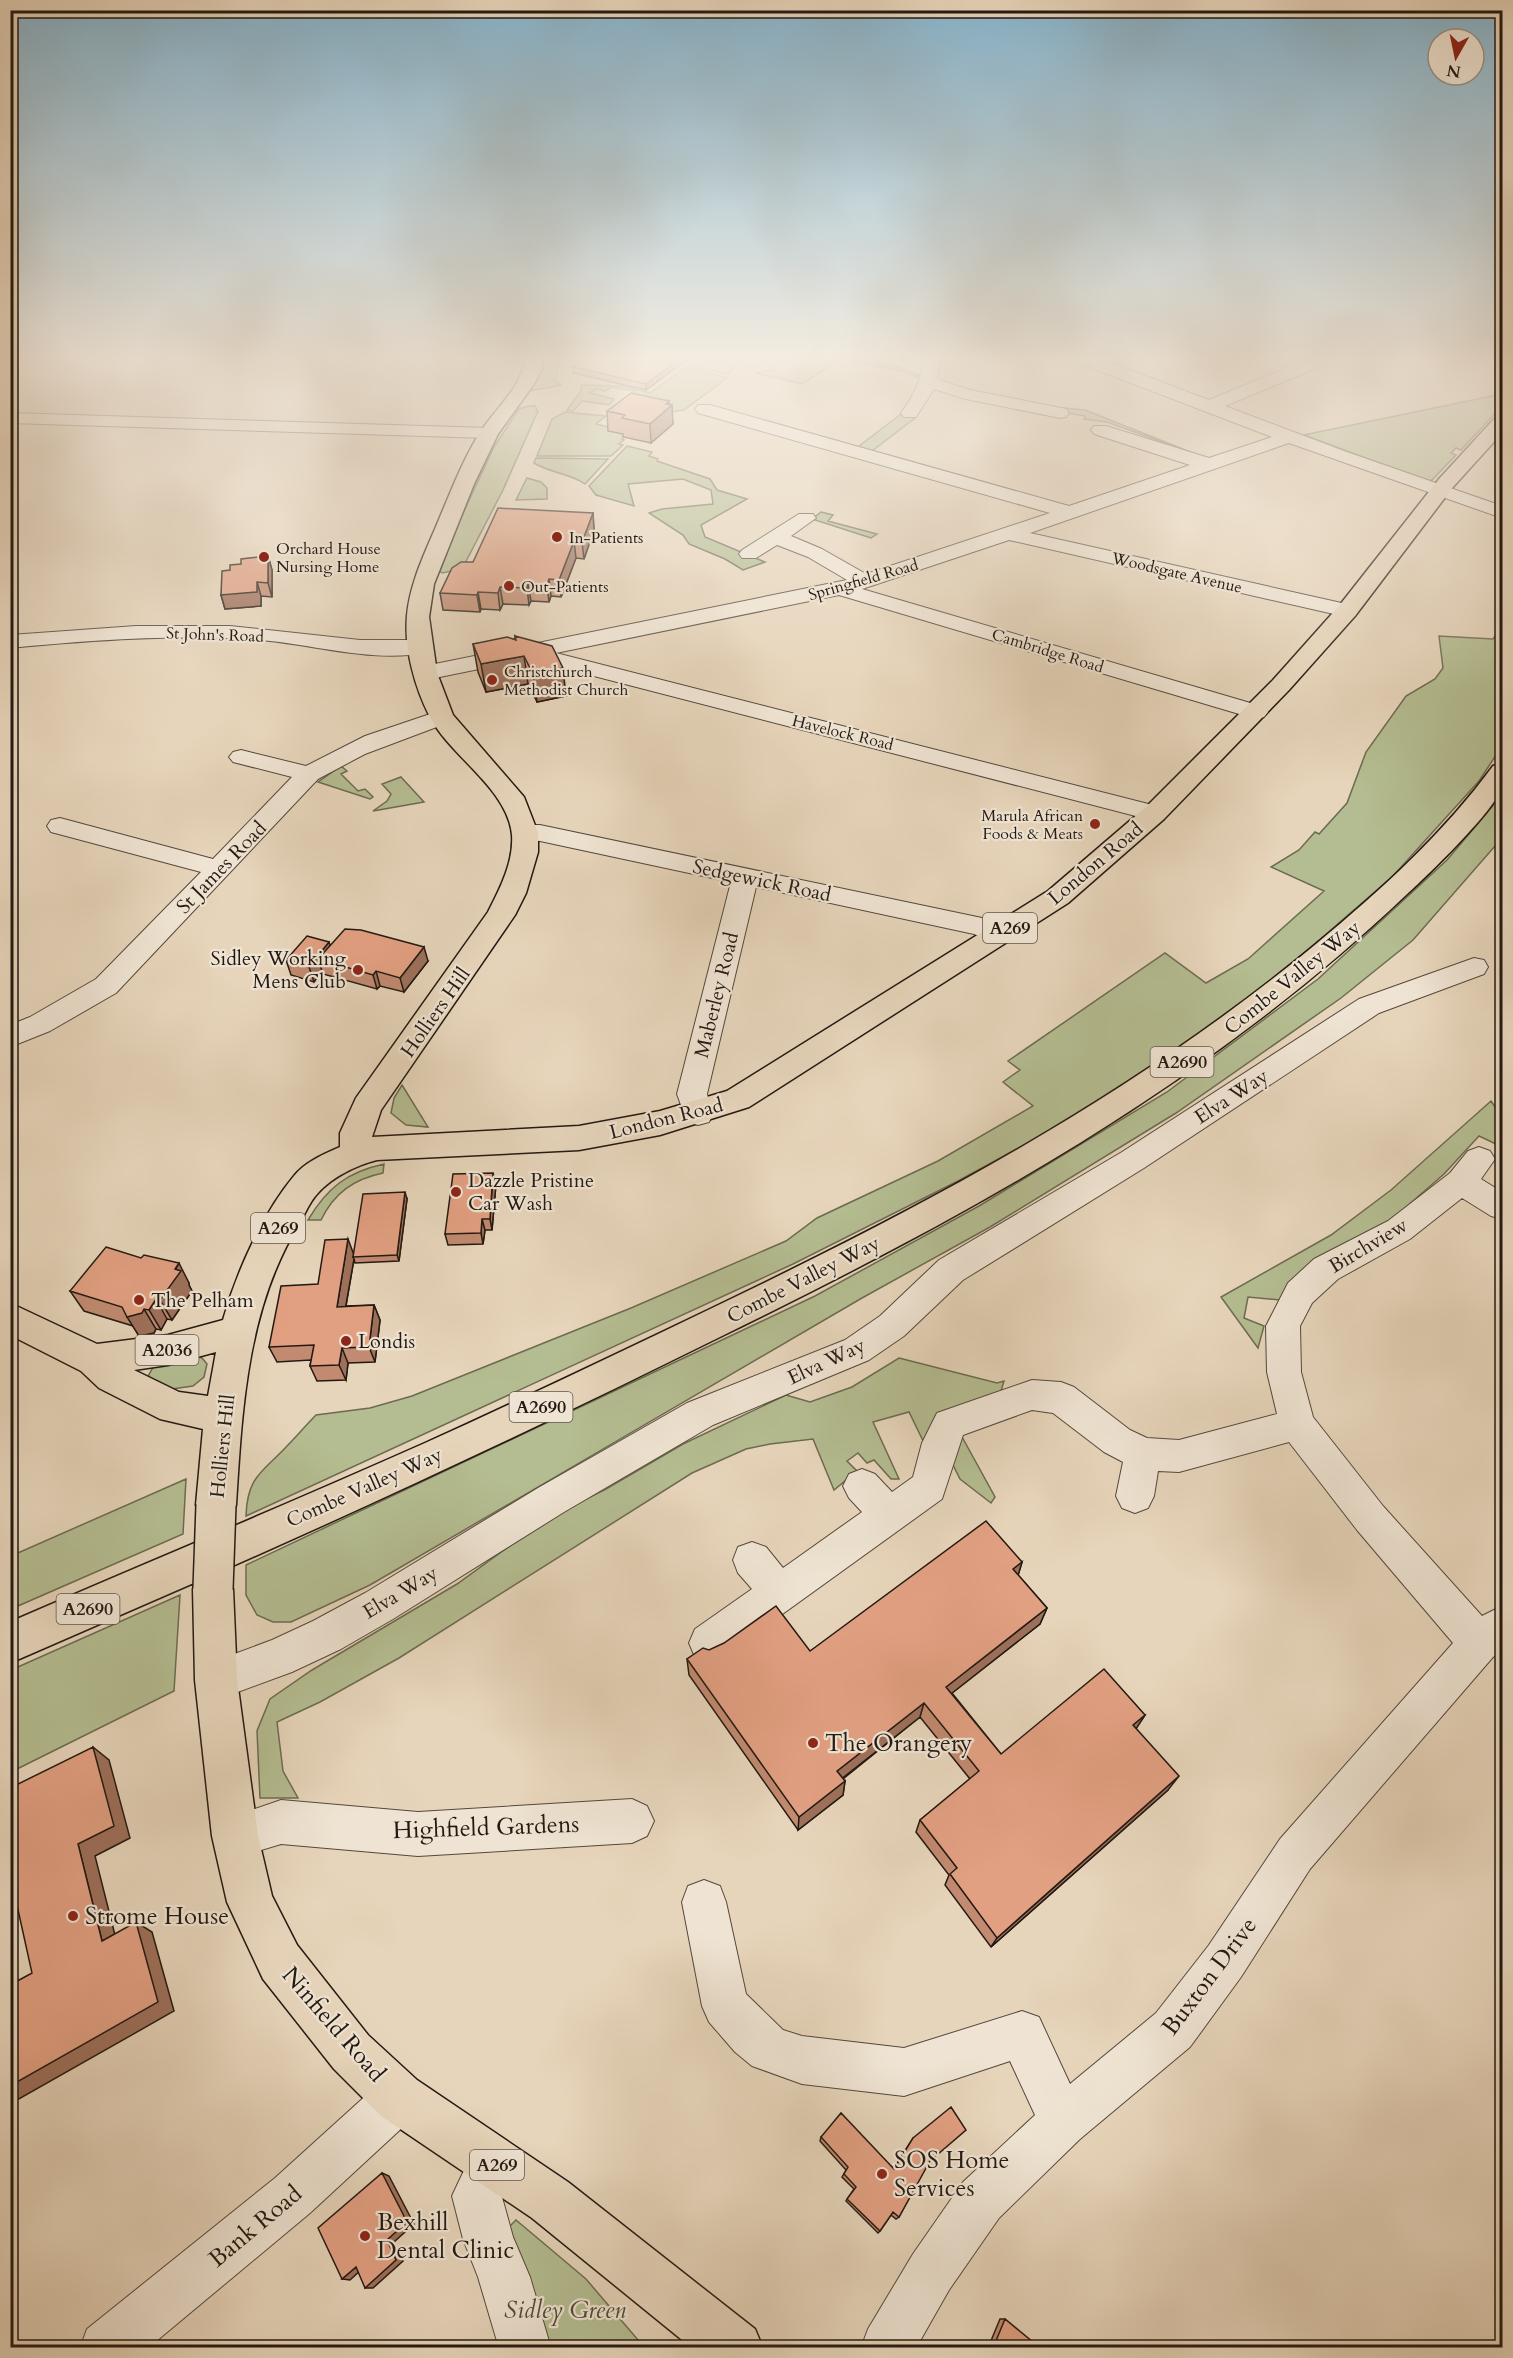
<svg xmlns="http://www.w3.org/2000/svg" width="1513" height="2358" font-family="Cardo,serif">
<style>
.green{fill:#b4bd91;stroke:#6c6b52;stroke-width:1.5}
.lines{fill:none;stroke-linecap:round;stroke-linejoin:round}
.stream{stroke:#69796f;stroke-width:5}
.minor-casing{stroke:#54483c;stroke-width:2}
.major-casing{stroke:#231912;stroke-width:3}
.minor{fill:#efe4d3;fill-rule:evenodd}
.major{fill:#e7d5bb;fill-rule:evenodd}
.major-bridge-casing{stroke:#231912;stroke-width:42;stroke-linecap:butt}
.major-bridge{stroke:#e7d5bb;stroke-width:39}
.wall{fill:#c28a70;stroke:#231912;stroke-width:1.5}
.shaded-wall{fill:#9e705b;stroke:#231912;stroke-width:1.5}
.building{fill:#e2a082;stroke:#231912;stroke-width:1.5}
.poi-dot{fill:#8f2418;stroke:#efe4d3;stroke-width:2}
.labels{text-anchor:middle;stroke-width:4.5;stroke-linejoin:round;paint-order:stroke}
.far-poi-label{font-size:16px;fill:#231912;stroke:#efe4d3;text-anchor:start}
.far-street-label{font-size:16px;fill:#231912;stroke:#efe4d3}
.shield{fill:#efe4d3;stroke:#60564c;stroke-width:1.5}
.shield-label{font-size:18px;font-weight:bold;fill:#231912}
.street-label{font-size:20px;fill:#231912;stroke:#efe4d3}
.poi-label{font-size:20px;fill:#231912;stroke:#efe4d3;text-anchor:start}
.near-poi-label{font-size:24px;fill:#231912;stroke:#efe4d3;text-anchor:start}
.near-street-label{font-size:24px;fill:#231912;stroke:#efe4d3}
.near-park-label{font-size:24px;font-style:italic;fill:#4e4a38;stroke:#efe4d3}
</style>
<rect width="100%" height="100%" fill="#e7d5bb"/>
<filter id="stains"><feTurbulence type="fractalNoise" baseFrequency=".00333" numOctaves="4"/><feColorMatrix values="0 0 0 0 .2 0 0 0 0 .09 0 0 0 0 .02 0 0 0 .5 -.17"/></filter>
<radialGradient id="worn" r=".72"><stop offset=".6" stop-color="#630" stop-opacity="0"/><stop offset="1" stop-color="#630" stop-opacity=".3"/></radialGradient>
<path class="green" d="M550 358H560L555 380 561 385 530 391Z
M687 358H744L728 374 689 366 691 362 684 360Z
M756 358H771L788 362 794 358H848L833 364 802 384 756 373 776 369 773 364 743 368Z
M686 367 727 378 684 410 671 412 630 397 634 391 612 387 605 391 596 389 590 393 614 399 609 405 582 401 573 411 567 410 581 391V385L621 386 650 393Z
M1502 394V406L1461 450 1456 448 1451 453 1456 455 1432 480 1427 481 1304 435Z
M528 406H535L538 411 503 490 462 569 442 573 437 569 494 447 519 409Z
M1064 408 1085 410 1198 455 1107 422 1084 419 1085 416 1062 412Z
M565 412 606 416 596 424 612 428 609 431 630 432 622 439 624 440 619 444 623 445 611 456H537L552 419Z
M901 414 915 418 872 451 858 447Z
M627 446 652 452 649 456 658 459 657 461 710 479 717 490 747 499 701 525 705 537 765 562 743 570 725 559 689 544 683 535 649 513 662 509 713 504 711 490 683 479 628 484 634 506 596 495 589 486Z
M536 458 608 459 585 484C569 473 550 473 534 463Z
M527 478 541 482 547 488V499L516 500Z
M821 512 833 515 828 521 877 534 871 538 812 519Z
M1502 626V746L1479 781 1393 876 1287 968 1231 1012 1076 1117 958 1181 793 1264 246 1516C247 1476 263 1472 287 1446 297 1436 306 1425 316 1415L370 1408 412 1396 631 1308 786 1241 817 1218 938 1161 1033 1106 1003 1082 1020 1070 1008 1061 1165 953 1206 983 1248 959 1324 891 1271 867 1299 850 1315 832 1319 834 1347 803 1366 752 1406 696 1435 679 1443 668 1439 636 1493 639Z
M341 766 347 771 341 774 358 791 365 789 373 797 370 799 318 782Z
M401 777 424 802 373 811 387 801 391 794 382 784Z
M1502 795V838L1413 940 1341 998 1176 1113 990 1227 862 1298 370 1585 291 1622H273L257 1615 246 1595V1565L815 1296 979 1206 1167 1092 1318 979 1447 860Z
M402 1085 428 1127 406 1125 391 1113 394 1098Z
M1491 1101C1502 1116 1506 1127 1498 1145L1479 1136 1444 1174 1390 1221 1280 1300 1248 1297 1244 1318 1264 1326 1258 1348 1221 1297 1331 1235 1391 1190Z
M384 1164 383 1173C354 1179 334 1193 321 1220H308C327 1188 347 1172 384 1164Z
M194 1355 202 1358 207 1364 204 1377 193 1386 165 1390 147 1380C154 1355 172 1359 194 1355Z
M899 1358 997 1383 1004 1381 1001 1391 944 1412 928 1451 909 1412 873 1422 899 1479H891L874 1460 867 1463 858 1453 847 1461 857 1471 834 1490 813 1439 770 1444 746 1449 692 1473 399 1658 320 1702 277 1722 283 1771 298 1798H260L257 1731 270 1699 312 1670 457 1584 548 1518 606 1489 683 1444 786 1395 810 1402 852 1387Z
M961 1435 995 1497 991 1503 960 1479 951 1461Z
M186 1479 183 1534 11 1609V1556Z
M180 1595 174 1691 11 1772V1670Z
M516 2220 586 2279 644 2347H540L502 2234Z"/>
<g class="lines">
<path class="stream" d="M848 359 899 369 918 376"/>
<defs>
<path id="minor" d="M924 358H940L937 379 970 390 1066 409 1069 413 1066 417 1060 418 966 399 934 389 916 417H904L901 413C914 395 921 381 924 358Z
M1074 358H1098L1209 400 1310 358H1333L1331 362 1225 406 1344 451 1502 506V518L1289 443 1030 533 1355 606 1358 611 1355 616 1347 617 1009 540 862 589 1264 707 1268 712 1264 717 1256 719 839 595 556 653 1164 808 1167 813 1164 818 1155 821 528 659 425 680 417 678 414 673 417 668 425 666 847 580 808 557 777 545 756 558H742L739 554 742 550 799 514H813L816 518 791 536 822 549 866 574 1050 513 698 413 695 409 698 405H710L1069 506 1190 465 1094 434 1091 430 1094 426H1106L1209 458 1272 437 1076 362Z
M10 413 489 428 495 429 498 433 495 437 489 438 10 423Z
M136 626H230L360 640H420L428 642 431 647 428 652C377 664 312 644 260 640 177 634 93 640 10 648V635Z
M442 710 450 712 454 717 450 722 365 754 318 779 116 993 50 1031 10 1047V1025L30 1017 96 979 201 872 51 832 47 826 51 820 60 818 213 859 292 777 233 762 229 757 233 752 241 750 306 766 365 736Z
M525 825H540L982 918 1008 929 1012 935 1008 941 998 944 974 934 756 887 707 1094 713 1114 709 1122 698 1125 687 1122 677 1094 731 882 540 841 516 839 512 833 516 827Z
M1474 958 1484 960 1488 967 1484 974 1379 1013 1144 1168 963 1280 904 1336 869 1360 713 1425 564 1512 393 1619 341 1649 292 1672 216 1700 202 1694 196 1680 202 1666 272 1640 313 1621 365 1593 538 1488 687 1403 845 1340 880 1316 939 1260 1122 1152 1359 999Z
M1479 1147 1490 1151 1495 1159 1481 1179 1502 1192V1219L1491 1216 1462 1198 1410 1239 1338 1279 1312 1303 1300 1326 1301 1372 1313 1417 1383 1506 1482 1616 1502 1606V1649L1493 1657 1310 1869 1241 1977 1190 2047 1080 2139 999 2218 949 2290 916 2348H861L868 2329 913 2254 963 2182 1035 2115 1010 2061 904 2096 802 2084 752 2066 735 2052 709 2022 702 2006 682 1902 688 1886 704 1880 720 1886 726 1902 746 1994 783 2030 802 2036 904 2048 1022 2011 1039 2017 1070 2084 1156 2013 1209 1945 1280 1839 1453 1643 1357 1530 1289 1442 1179 1472 1158 1471 1154 1496 1148 1508 1135 1513 1122 1508 1116 1496 1123 1462 1104 1452 1053 1413 1032 1410 963 1435 942 1499 723 1657 709 1663 695 1657 689 1643 695 1629 752 1589 738 1573 733 1560 738 1547 752 1542 766 1547 783 1568 862 1512 849 1498 843 1486 849 1474 862 1469 875 1474 892 1492 913 1477 922 1443 937 1413 1032 1380 1061 1382 1074 1387 1130 1430 1147 1438 1179 1440 1277 1414 1267 1372 1266 1326 1288 1283 1314 1259 1388 1221 1450 1173 1468 1151Z
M632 1799 647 1806 654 1821 647 1836 632 1843 418 1856 281 1844 235 1858 220 1851 213 1836 220 1821 281 1800 418 1812Z
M399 2074 416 2081 423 2098 416 2115 310 2213 148 2348H80L87 2329 275 2178 382 2081Z
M493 2137 510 2145 518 2162 502 2197 513 2237 530 2277 551 2348H499L478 2277 463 2239 452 2196 476 2145Z"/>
<path id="major" d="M525 358H543L542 368 534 384 498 434 474 484 434 584 429 617 437 673 453 715 524 797 538 833V852L526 893 515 915 381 1110 372 1137 579 1126 660 1111 727 1091 1048 891 1146 807 1273 680 1339 606 1439 479 1495 418 1502 416V433L1453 487 1355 616 1289 690 1164 819 1068 903 749 1107 660 1135 579 1150 377 1160C357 1165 332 1177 318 1193 310 1201 305 1214 299 1224 247 1308 242 1409 236 1505L230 1518 216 1523 202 1518 196 1505 203 1429 160 1419 99 1388 81 1371 10 1335V1303L97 1344 168 1335 223 1320C236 1273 263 1213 294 1176 305 1162 324 1154 340 1147V1133L356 1098 488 912C500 889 514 861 512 835 508 789 450 756 430 717 415 688 404 649 407 616 410 581 427 549 440 517 452 489 464 457 481 431 496 408 522 387 525 358ZM216 1352 208 1396 179 1392 134 1370 168 1365Z
M1502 763C1502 770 1504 780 1502 786 1498 808 1425 878 1405 896 1202 1088 973 1213 724 1335 557 1418 389 1497 219 1572L227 1575 233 1589 237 1680 258 1836 272 1896 297 1945 368 2035 417 2080 568 2182 755 2329 763 2348H692L532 2218 381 2116 334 2069 263 1979 227 1902 212 1836 195 1680 193 1589 196 1582 10 1663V1622C149 1562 288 1504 425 1443 520 1400 614 1355 708 1310 925 1206 1130 1098 1316 944 1381 890 1443 834 1493 766Z"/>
</defs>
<use href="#minor" class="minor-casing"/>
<use href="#major" class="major-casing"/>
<use href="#minor" class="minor"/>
<use href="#major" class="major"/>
<defs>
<path id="major-bridge" d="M213 1589 216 1505"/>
</defs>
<use href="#major-bridge" class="major-bridge-casing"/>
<use href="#major-bridge" class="major-bridge"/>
</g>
<path class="wall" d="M689 358 646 390 573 373V367Z
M670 404 673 424 651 443 623 437V434L608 431 607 411Z
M593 513 594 530 584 559 576 558 561 597 551 596 549 602 531 601 529 605 503 604 500 610 481 609 480 612 443 610 440 593 473 562Z
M268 556 272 570V597L261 596V606L225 609 221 595 230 570 241 564Z
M515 636 566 696 537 702 528 684 486 692 478 672 473 644 515 639Z
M330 945 428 961 404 992 380 986 377 989 323 974 322 971 314 982 291 975 286 960Z
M496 1184 492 1230H485L483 1244 448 1245 445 1234Z
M407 1199 399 1261 355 1263 354 1259 346 1306 374 1305 380 1320 375 1362 348 1363 346 1380 317 1381 310 1366 311 1360 277 1362 269 1347 318 1284 353 1253Z
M189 1283V1285L192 1291 172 1320 167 1319 161 1330 156 1329 154 1333 139 1336 133 1326 84 1311 70 1291Z
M1022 1562 1018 1575 1047 1608 1040 1624 952 1693 1001 1754 1145 1715 1136 1728 1168 1790 991 1947 945 1885 949 1875 916 1832 920 1820 970 1779 920 1717 843 1779 845 1781 843 1795 798 1830 689 1675 687 1659 709 1650 810 1651Z
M821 2137 894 2168 913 2138 929 2161 899 2217 896 2219 891 2215 880 2231 878 2233 846 2201 854 2189 842 2177 846 2170 820 2141Z
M1000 2319H1005L1039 2348H988Z"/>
<path class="shaded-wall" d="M681 358H689L646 390V384Z
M669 401 670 407 672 405 673 424 651 443 650 424Z
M593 513 594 530 584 559 582 542Z
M574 541 576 558 561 597 559 580Z
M268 556 272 570V597L268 583Z
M549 579 551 596 549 602 547 585Z
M257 582 261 596V606L225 609 221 595Z
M528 584 531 601 529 605 527 588Z
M500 587 503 604 500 610 498 593Z
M478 592 481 609 480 612 477 595Z
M524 656 528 684 486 692 481 664Z
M563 668 566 696 537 702 533 674Z
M329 942 334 956 318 959 322 971 314 982 309 967Z
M424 947 428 961 404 992 400 978Z
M376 971 380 986 377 989 373 975Z
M493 1173 496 1184 492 1230 490 1219Z
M405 1192 407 1199 399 1261 397 1255Z
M482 1219 485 1230 483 1244 481 1233Z
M348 1239 354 1255 353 1257 354 1259 343 1322 337 1307Z
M179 1263 189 1283V1285L192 1291 172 1320 160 1300Z
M156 1299 167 1319 161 1330 149 1310Z
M374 1305 380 1320 375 1362 369 1347Z
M144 1309 156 1329 154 1333 139 1336 127 1317Z
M342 1348 348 1363 346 1380 339 1365Z
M1022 1562 1017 1579 1013 1569Z
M1047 1608 1040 1624 942 1701 946 1687Z
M924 1703 920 1717 835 1784 837 1771Z
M1145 1715 1136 1729 1133 1725Z
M93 1747 109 1760 130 1838 95 1856 119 1951 102 1941 78 1844Z
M1179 1776 1168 1790 991 1947 997 1938Z
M845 1781 843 1795 798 1830 799 1817Z
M11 1878 30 1890 10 1900V1879Z
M136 1922 152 1932 174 2011 10 2104V2086Z
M382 2173 389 2176 414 2224 394 2242 403 2261 373 2288H365Z
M356 2267 363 2268 350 2280 342 2279Z"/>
<path class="building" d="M585 358H681L646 384 573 367Z
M631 393 669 401 666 404 672 405 650 424 622 418 625 415 607 411Z
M498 508 593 513 582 542 574 541 559 580 549 579 547 585 528 584 527 588 500 587 498 593 478 592 477 595 440 593 452 568 461 562H473Z
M268 556V583L257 582V592L221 595 222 571 230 570V565L241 564V559Z
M515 636 552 646 563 668 533 674 524 656 481 664 473 644 507 637 516 640Z
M345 929 361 930 424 947 400 978 376 971 373 975 318 959Z
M307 936 329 942 309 967 286 960Z
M493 1173 490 1219H482L481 1233 445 1234 453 1174Z
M405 1192 397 1255 353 1257 363 1194Z
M348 1239 337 1307 374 1305 369 1347 342 1348 339 1365 310 1366 314 1345 269 1347 281 1286 318 1284 325 1240Z
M106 1247 141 1258 144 1255 179 1263 175 1269 181 1271 160 1300 156 1299 149 1310 144 1309 142 1313 127 1317 122 1307 70 1291Z
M986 1521 1022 1562 1013 1569 1047 1608 946 1687 1001 1754 1104 1669 1145 1715 1133 1725 1179 1776 997 1938 950 1874 957 1868 920 1820 979 1771 924 1703 837 1771 845 1781 799 1817 687 1659 703 1648 709 1650 724 1643 776 1606 810 1651Z
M93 1747 114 1826 78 1844 102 1941 136 1922 158 2002 10 2086V1985L32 1973 11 1878 10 1879V1788Z
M951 2107 966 2130 930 2161 899 2217 893 2212 880 2231 847 2199 856 2187 844 2174 848 2167 821 2137 841 2113 894 2169 913 2138Z
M382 2173 407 2222 387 2240 396 2260 365 2288 356 2267 342 2279 318 2228Z
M1005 2319 1039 2347V2348H993Z"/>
<linearGradient id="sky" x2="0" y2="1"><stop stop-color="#87b6d0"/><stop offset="0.52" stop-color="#f4ece0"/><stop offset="1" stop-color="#f4ece0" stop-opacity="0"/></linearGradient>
<rect width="1513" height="689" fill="url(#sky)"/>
<g class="poi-dot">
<circle cx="557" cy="537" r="6"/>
<circle cx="264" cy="557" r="6"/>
<circle cx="509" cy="586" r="6"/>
<circle cx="492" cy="680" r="6"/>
<circle cx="1095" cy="824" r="6"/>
<circle cx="358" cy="970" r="6"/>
<circle cx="456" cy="1192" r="6"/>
<circle cx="139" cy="1300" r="6"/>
<circle cx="346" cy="1341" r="6"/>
<circle cx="813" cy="1743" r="6"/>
<circle cx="73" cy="1916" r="6"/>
<circle cx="882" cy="2174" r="6"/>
<circle cx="365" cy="2236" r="6"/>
</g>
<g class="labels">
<g class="far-poi-label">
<text x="569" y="543">In-Patients</text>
<text x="276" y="554">Orchard House<tspan x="276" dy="18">Nursing Home</tspan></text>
<text x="521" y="592">Out-Patients</text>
<text x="504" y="677">Christchurch<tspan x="504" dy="18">Methodist Church</tspan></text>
<text x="1083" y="821" text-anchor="end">Marula African<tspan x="1083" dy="18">Foods &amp; Meats</tspan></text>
</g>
<g class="far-street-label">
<text transform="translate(1177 572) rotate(13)" y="6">Woodsgate Avenue</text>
<text transform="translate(863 579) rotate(-16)" y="6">Springfield Road</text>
<text transform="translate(215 634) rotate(2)" y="6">St John's Road</text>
<text transform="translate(1048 650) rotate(17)" y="6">Cambridge Road</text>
<text transform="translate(843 732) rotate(14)" y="6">Havelock Road</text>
</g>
<g class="shield">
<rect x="983" y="913" width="54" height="30" rx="4.5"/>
<rect x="1150.5" y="1047" width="63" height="30" rx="4.5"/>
<rect x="251" y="1213" width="54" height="30" rx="4.5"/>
<rect x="135.5" y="1335" width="63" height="30" rx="4.5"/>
<rect x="509.5" y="1392" width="63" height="30" rx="4.5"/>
<rect x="56.5" y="1594" width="63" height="30" rx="4.5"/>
<rect x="470" y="2150" width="54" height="30" rx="4.5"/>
</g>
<g class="shield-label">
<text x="1010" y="934">A269</text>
<text x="1182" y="1068">A2690</text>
<text x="278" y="1234">A269</text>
<text x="167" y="1356">A2036</text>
<text x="541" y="1413">A2690</text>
<text x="88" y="1615">A2690</text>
<text x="497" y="2171">A269</text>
</g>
<g class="street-label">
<text transform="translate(1095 863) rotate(-40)" y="7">London Road</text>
<text transform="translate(221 867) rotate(-46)" y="7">St James Road</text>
<text transform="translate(762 880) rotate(12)" y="7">Sedgewick Road</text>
<text transform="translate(1292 977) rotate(-39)" y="7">Combe Valley Way</text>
<text transform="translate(716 995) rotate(-76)" y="7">Maberley Road</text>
<text transform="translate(435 1012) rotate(-55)" y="7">Holliers Hill</text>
<text transform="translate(1231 1096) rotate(-33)" y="7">Elva Way</text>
<text transform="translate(666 1118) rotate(-14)" y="7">London Road</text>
<text transform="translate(1368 1245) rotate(-31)" y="7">Birchview</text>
<text transform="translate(803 1279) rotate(-27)" y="7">Combe Valley Way</text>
<text transform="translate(826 1361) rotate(-25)" y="7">Elva Way</text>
<text transform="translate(222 1446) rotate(-84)" y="7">Holliers Hill</text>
<text transform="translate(364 1487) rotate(-24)" y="7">Combe Valley Way</text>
<text transform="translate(400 1592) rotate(-31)" y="7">Elva Way</text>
</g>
<g class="poi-label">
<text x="346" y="965" text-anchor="end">Sidley Working<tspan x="346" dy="23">Mens Club</tspan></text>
<text x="468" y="1187">Dazzle Pristine<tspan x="468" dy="23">Car Wash</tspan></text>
<text x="151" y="1307">The Pelham</text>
<text x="358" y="1348">Londis</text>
</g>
<g class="near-poi-label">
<text x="825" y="1751">The Orangery</text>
<text x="85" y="1924">Strome House</text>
<text x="894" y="2168">SOS Home<tspan x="894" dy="28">Services</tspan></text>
<text x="377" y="2230">Bexhill<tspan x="377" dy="28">Dental Clinic</tspan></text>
</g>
<g class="near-street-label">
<text transform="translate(486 1827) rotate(-2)" y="8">Highfield Gardens</text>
<text transform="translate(1209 1976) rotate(-53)" y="8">Buxton Drive</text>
<text transform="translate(334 2024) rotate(49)" y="8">Ninfield Road</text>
<text transform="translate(255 2226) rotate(-40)" y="8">Bank Road</text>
</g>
<g class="near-park-label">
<text x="565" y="2318">Sidley Green</text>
</g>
</g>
<rect width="1513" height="2358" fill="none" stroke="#e7d5bb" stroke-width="36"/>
<rect x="12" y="12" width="1489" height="2334" fill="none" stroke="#231912" stroke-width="3"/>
<rect x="18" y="18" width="1477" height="2322" fill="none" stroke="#231912" stroke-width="1.5"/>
<g transform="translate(1456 57) rotate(189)"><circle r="28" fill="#efe4d3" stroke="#9d9386" stroke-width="1.5"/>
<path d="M0-4.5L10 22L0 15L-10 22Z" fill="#8f2418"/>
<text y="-9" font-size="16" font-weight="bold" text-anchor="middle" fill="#231912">N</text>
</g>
<rect width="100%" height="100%" filter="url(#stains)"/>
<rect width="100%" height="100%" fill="url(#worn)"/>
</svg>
